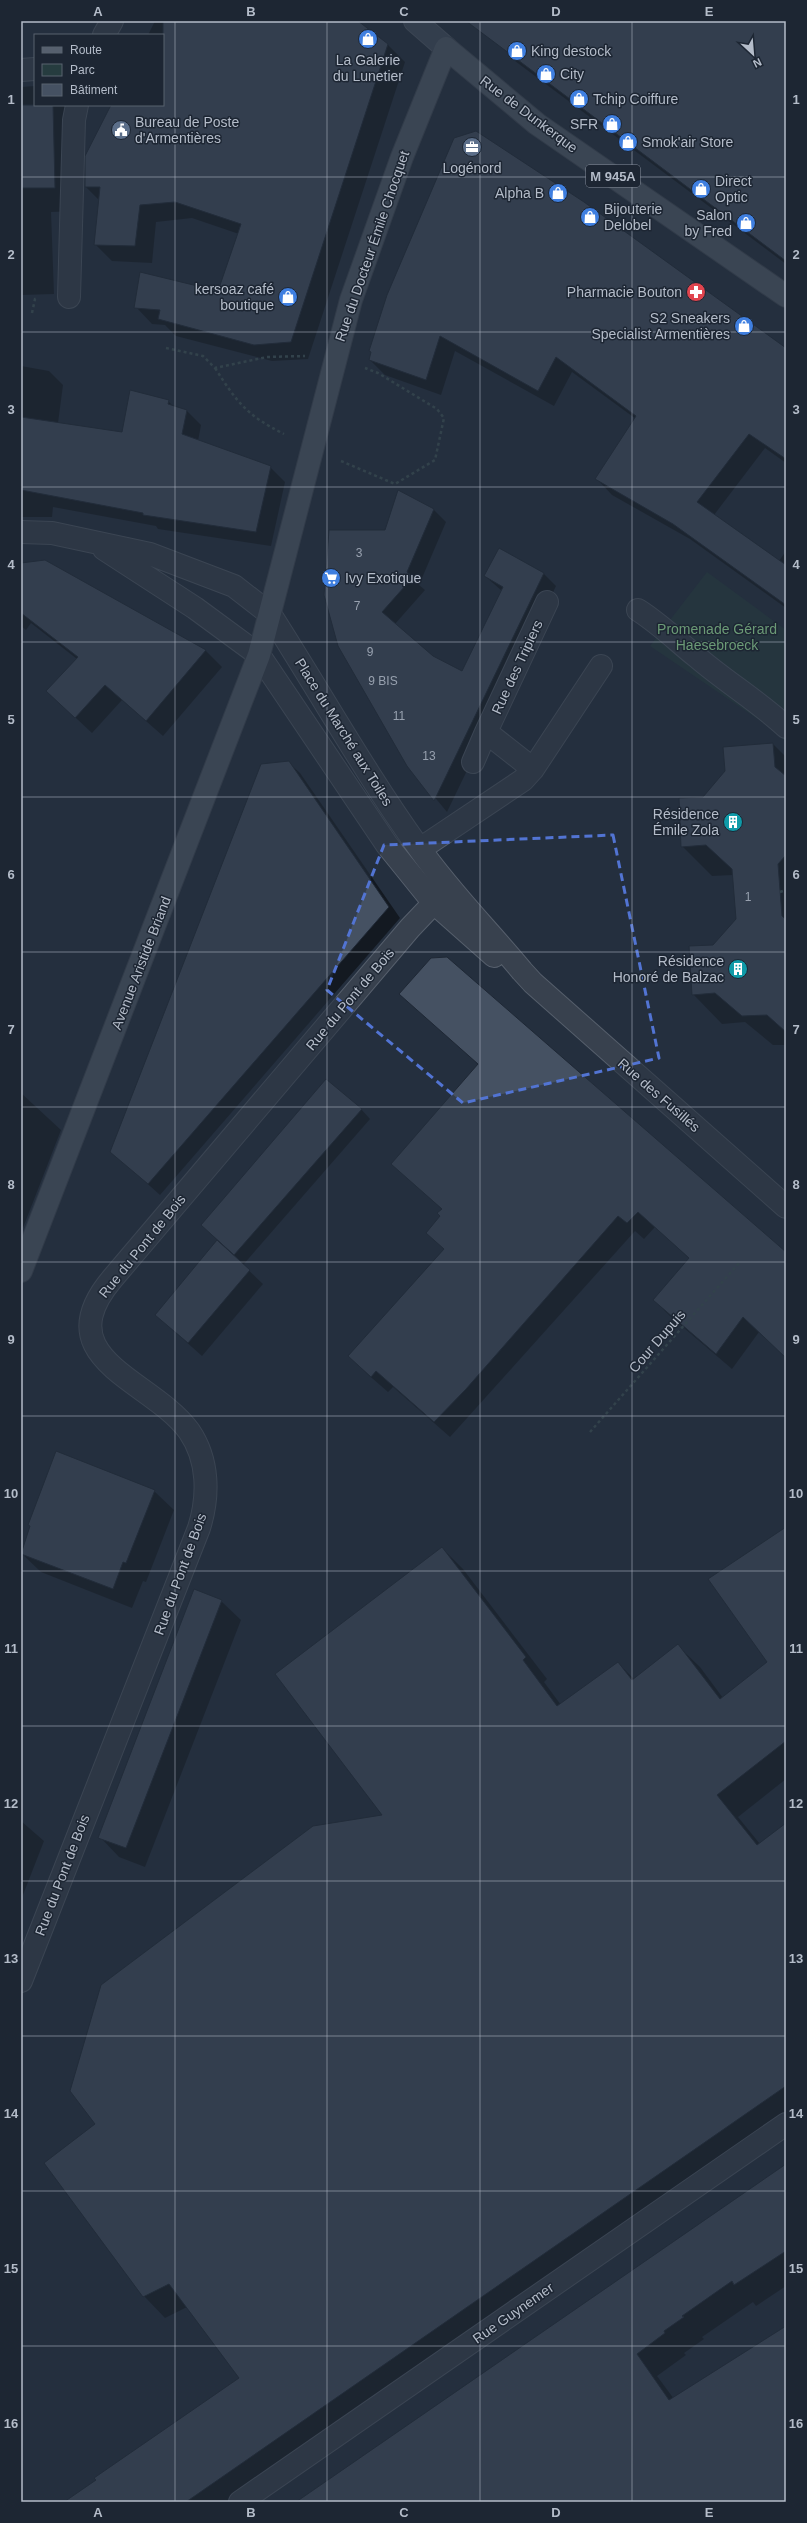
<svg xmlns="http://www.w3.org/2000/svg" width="807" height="2523" font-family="Helvetica,sans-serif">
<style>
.green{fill:#263c3f}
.shadow{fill:#0007}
.building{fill:#455162;stroke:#1f2835}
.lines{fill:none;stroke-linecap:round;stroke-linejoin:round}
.pedestrian-casing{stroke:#565f6c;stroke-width:24}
.minor-casing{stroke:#565f6c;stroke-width:24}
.secondary-casing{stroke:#565f6c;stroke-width:24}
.primary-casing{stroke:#414a57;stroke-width:24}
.path{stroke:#44595c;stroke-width:2.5;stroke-dasharray:3 3;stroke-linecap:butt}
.pedestrian{stroke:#38414e;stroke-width:22}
.minor{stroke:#38414e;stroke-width:22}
.secondary{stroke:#465061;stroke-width:22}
.primary{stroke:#56606e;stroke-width:22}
.marked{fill:none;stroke:#5274d3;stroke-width:3;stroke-dasharray:8 5;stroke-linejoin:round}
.grid{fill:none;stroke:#b4bcc9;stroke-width:1;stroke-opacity:0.55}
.labels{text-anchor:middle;stroke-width:3;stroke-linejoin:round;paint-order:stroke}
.number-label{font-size:12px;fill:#98a1af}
.shield{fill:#1d2633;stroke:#878f9c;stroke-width:1}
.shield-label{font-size:13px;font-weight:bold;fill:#b4bcc9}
.poi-label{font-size:14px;fill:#b4bcc9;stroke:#1d2633;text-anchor:start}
.street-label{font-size:14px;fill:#b4bcc9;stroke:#1d2633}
.park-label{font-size:14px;fill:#6b9a76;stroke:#1d2633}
.neatline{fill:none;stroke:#b4bcc9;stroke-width:1.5}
.grid-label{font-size:13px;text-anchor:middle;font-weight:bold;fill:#b4bcc9}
</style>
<rect width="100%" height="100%" fill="#242f3e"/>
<path class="green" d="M707 572 786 630V742L771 728 650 646Z"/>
<path class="shadow" d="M155 21H356L388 45 405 62 308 359 272 361 176 336 165 325 152 324 136 307 218 293 239 234 192 218 156 222 152 263 112 261 95 244 100 201 86 187 112 105H163V35H148Z
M478 21H786V264L515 61Z
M35 86V105H71L79 211 51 212 54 294 21 295V87Z
M387 296 786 349V463L765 448 714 515 779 561 786 551V608L690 539 612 495 597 479 636 419 572 372 554 406 455 351 441 395 385 375 370 360Z
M21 366 49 371 63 385 58 423 123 433 168 401 174 407 186 410 201 425 198 441 270 467 285 482 271 546 158 529 156 526 53 507 52 517H21Z
M433 509 446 522 419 585 425 590 395 624 432 657 463 672 502 591 485 576 544 574 556 586 447 812 408 765 339 646 385 531Z
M45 561 206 651 222 667 163 736 122 700 92 733 47 691 77 659 31 623 26 630 21 626V564Z
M773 744 786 757V1045H773L745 1022 722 1024 693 994 713 946 737 919 733 875 712 876 682 846 703 798Z
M288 762 300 773 400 918 160 1195 112 1152Z
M401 994 786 1255V1356L759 1332 732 1369 670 1316 654 1300 690 1259 655 1227 644 1239 635 1231 450 1437 393 1387 388 1392 365 1372 349 1356 444 1249 428 1233 442 1216V1209L409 1179 479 1065Z
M21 1093 61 1130 21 1233Z
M361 1109 370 1119 243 1265 263 1284 202 1356 156 1315 217 1240 202 1225Z
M154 1491 174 1510 146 1582 143 1581 132 1608 41 1572 21 1553 31 1527Z
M786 1528V1779L738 1817 760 1844 786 1824V2122L238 2502H83L241 2378 187 2307 165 2318 144 2296 97 2124 383 1815 442 1548 463 1569 547 1679 544 1682 561 1705 618 1663 634 1679 678 1646 700 1667 723 1698 768 1662Z
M221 1601 241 1620 145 1867 119 1857 100 1837Z
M21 1821 44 1841 21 1900Z
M786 2170V2286L756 2306 753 2302 702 2337 704 2339 684 2353 686 2355 657 2376 674 2399 786 2332V2502H298Z"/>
<path class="building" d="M163 21H358L388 44 291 342 254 345 158 319 160 310 134 308 140 272 218 291 241 224 175 202 140 205 135 246 94 245 100 187H85V156L111 105H163Z
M466 21H786V261Z
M21 105H53L55 188H21Z
M476 131 584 202 786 348V459L749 434 697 502 786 565V605L673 524 595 479 636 416 556 357 538 391 440 336 426 380 369 360 371 352 369 351 387 295 454 138Z
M130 390 169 400 168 404 187 410 182 434 271 466 256 532 143 515V513L21 490V417L122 432Z
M398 490 434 509 407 572 413 577 382 612 433 656 462 671 503 587 484 576 499 548 544 573 434 801 407 766 338 646 324 595 329 530H385Z
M45 560 206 650 146 721 105 685 75 718 46 691 78 657 21 613V563Z
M773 743 775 767 786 776V855L778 864 782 916 786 920V1032L767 1015 742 1016 715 993 692 995 689 946 713 945 736 919 732 869 706 845 681 847 679 798 703 797 725 771 723 747Z
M289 761 389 907 148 1184 110 1152 261 764Z
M447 957 786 1252V1358L743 1317 716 1354 653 1300 689 1258 638 1212 627 1223 618 1216 466 1389 434 1422 376 1371 371 1377 348 1356 444 1249 426 1233 440 1216 437 1213 442 1209 391 1164 478 1064 399 994 431 958Z
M326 1079 362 1109 234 1255 201 1225Z
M217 1240 250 1270 188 1343 155 1315Z
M56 1451 155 1490 126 1563 123 1562 113 1589 21 1554 30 1526 28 1525Z
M786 1527V1741L717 1795 757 1845 786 1823V2086L186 2502H64L96 2480 94 2478 239 2378 169 2284 143 2297 44 2163 95 2124 70 2091 101 1985 313 1826 382 1815 275 1674 442 1547 526 1657 523 1660 557 1706 618 1662 632 1680 678 1644 720 1699 767 1662 708 1579Z
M194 1589 222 1600 126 1848 98 1838Z
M786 2164V2251L734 2285 732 2281 682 2316 684 2317 664 2331 665 2333 637 2354 669 2400 786 2326V2502H296Z"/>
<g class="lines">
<defs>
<path id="pedestrian" d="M104 35 112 21
M21 70 35 69
M69 297 74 120 77 105
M638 610C660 624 677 641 697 657 726 682 758 701 786 727"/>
<path id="minor" d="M21 532 52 533 150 554 234 586 270 614C320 692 365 773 419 848 450 892 488 930 522 971L533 983 786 1207
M104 549 195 608 259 655 387 845 433 902 494 956
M473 762 486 732
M533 769 486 732 547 602
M420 849 523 780 533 769 601 666
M21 1981 199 1528C209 1496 209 1460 189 1431 151 1379 45 1359 112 1279L410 928 449 887
M240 2502 786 2124"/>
<path id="secondary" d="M415 21 446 48"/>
<path id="primary" d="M21 1271 259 655 351 300 402 157 446 48 537 124 786 296"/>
</defs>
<use href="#pedestrian" class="pedestrian-casing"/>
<use href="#minor" class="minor-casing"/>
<use href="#secondary" class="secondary-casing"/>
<use href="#primary" class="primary-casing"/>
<path class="path" d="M32 313 35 299 38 298
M166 348 203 356 215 368 267 357 305 356
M215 368C237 402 246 415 284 434
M341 461 395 484 435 460 444 418 437 409 378 373 365 368
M780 892 786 890
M590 1432 739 1263"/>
<use href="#pedestrian" class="pedestrian"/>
<use href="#minor" class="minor"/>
<use href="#secondary" class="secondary"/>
<use href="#primary" class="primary"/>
</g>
<path d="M0 0H807V2523H0ZM613 835 659 1058 463 1103 327 990 384 845Z" fill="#242f3e" fill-opacity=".55" fill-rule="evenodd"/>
<path class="marked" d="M613 835 659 1058 463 1103 327 990 384 845Z"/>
<path class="grid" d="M175 21V2502M327 21V2502M480 21V2502M632 21V2502M21 177H786M21 332H786M21 487H786M21 642H786M21 797H786M21 952H786M21 1107H786M21 1262H786M21 1416H786M21 1571H786M21 1726H786M21 1881H786M21 2036H786M21 2191H786M21 2346H786"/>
<defs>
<symbol id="shop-disc" viewBox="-11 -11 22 22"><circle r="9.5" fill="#3f7fe0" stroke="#1d2633"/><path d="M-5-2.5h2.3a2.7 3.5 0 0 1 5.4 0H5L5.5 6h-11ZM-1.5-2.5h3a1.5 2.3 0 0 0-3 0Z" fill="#fff"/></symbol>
<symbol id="civic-disc" viewBox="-11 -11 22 22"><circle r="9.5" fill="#5c6f8a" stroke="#1d2633"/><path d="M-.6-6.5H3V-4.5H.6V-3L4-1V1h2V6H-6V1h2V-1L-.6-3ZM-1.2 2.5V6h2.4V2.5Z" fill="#fff"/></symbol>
<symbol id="office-disc" viewBox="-11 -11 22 22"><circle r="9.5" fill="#5c6f8a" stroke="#1d2633"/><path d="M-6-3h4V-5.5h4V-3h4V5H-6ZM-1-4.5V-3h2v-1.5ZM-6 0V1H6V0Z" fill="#fff"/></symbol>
<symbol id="pharmacy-disc" viewBox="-11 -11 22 22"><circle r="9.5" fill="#e0444e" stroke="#1d2633"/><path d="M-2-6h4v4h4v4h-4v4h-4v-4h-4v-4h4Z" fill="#fff"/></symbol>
<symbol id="supermarket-disc" viewBox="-11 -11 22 22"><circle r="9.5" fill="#3f7fe0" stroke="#1d2633"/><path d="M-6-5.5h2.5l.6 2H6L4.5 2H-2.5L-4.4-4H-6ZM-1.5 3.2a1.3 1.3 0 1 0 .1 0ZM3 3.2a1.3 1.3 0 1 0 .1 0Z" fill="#fff"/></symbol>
<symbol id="building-disc" viewBox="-11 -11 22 22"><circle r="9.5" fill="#0f9aa8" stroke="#1d2633"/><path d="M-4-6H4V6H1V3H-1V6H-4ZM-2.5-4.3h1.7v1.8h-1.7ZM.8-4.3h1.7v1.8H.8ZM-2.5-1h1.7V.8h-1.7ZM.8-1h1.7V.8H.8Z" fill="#fff"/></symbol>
</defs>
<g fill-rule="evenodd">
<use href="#shop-disc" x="357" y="28" width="22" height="22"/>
<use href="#shop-disc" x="506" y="40" width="22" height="22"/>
<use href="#shop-disc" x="535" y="63" width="22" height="22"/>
<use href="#shop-disc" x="568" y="88" width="22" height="22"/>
<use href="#shop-disc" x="601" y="113" width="22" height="22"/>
<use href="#civic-disc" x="110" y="119" width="22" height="22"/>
<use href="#shop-disc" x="617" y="131" width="22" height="22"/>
<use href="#office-disc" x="461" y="136" width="22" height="22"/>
<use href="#shop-disc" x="690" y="178" width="22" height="22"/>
<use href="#shop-disc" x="547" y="182" width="22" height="22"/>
<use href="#shop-disc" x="579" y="206" width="22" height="22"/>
<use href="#shop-disc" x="735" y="212" width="22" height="22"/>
<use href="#pharmacy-disc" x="685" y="281" width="22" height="22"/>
<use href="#shop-disc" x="277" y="286" width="22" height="22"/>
<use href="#shop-disc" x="733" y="315" width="22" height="22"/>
<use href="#supermarket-disc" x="320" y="567" width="22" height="22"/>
<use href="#building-disc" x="722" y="811" width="22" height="22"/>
<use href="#building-disc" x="727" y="958" width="22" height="22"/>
</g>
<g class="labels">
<g class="number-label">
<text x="359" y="557">3</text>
<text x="357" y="610">7</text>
<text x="370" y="656">9</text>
<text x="383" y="685">9 BIS</text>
<text x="399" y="720">11</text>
<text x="429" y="760">13</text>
<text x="748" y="901">1</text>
</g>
<rect class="shield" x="586" y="165" width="54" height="22" rx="3"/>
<g class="shield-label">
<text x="613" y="181">M 945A</text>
</g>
<g class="poi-label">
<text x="531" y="56">King destock</text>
<text x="368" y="65" text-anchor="middle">La Galerie<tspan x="368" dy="16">du Lunetier</tspan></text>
<text x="560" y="79">City</text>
<text x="593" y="104">Tchip Coiffure</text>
<text x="135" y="127">Bureau de Poste<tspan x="135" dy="16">d'Armentières</tspan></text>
<text x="598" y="129" text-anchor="end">SFR</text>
<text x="642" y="147">Smok'air Store</text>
<text x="472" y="173" text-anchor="middle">Logénord</text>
<text x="715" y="186">Direct<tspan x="715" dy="16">Optic</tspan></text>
<text x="544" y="198" text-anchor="end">Alpha B</text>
<text x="604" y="214">Bijouterie<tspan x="604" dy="16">Delobel</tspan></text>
<text x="732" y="220" text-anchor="end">Salon<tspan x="732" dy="16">by Fred</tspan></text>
<text x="274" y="294" text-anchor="end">kersoaz café<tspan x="274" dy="16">boutique</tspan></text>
<text x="682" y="297" text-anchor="end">Pharmacie Bouton</text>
<text x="730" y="323" text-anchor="end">S2 Sneakers<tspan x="730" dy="16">Specialist Armentières</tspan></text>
<text x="345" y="583">Ivy Exotique</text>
<text x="719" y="819" text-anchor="end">Résidence<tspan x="719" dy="16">Émile Zola</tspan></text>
<text x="724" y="966" text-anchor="end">Résidence<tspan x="724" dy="16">Honoré de Balzac</tspan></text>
</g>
<g class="street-label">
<text transform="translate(529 114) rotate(37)" y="5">Rue de Dunkerque</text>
<text transform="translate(372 246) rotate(-71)" y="5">Rue du Docteur Émile Chocquet</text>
<text transform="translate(517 667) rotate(-65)" y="5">Rue des Tripiers</text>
<text transform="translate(344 732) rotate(58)" y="5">Place du Marché aux Toiles</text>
<text transform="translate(141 963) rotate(-69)" y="5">Avenue Aristide Briand</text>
<text transform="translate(350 999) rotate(-50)" y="5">Rue du Pont de Bois</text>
<text transform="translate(659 1095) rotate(41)" y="5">Rue des Fusillés</text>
<text transform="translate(142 1246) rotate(-51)" y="5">Rue du Pont de Bois</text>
<text transform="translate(657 1341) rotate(-49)" y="5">Cour Dupuis</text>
<text transform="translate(180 1574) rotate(-70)" y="5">Rue du Pont de Bois</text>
<text transform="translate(62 1875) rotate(-69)" y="5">Rue du Pont de Bois</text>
<text transform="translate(513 2313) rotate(-35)" y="5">Rue Guynemer</text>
</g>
<g class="park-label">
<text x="717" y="634">Promenade Gérard<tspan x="717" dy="16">Haesebroeck</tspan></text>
</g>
</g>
<rect width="807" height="2523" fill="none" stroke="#1d2633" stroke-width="44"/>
<rect x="34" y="34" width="130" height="72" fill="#1d2633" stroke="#59626f"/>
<rect x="42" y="47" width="20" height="6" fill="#56606e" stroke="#59626f"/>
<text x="70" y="54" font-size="12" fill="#b4bcc9">Route</text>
<rect x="42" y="64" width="20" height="12" fill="#263c3f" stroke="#59626f"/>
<text x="70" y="74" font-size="12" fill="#b4bcc9">Parc</text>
<rect x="42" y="84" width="20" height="12" fill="#455162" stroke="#59626f"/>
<text x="70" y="94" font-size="12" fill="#b4bcc9">Bâtiment</text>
<g transform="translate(753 54) rotate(154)" stroke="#1d2633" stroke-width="3" paint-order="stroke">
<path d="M0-3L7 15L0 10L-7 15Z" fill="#b4bcc9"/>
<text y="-6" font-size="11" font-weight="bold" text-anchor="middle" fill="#b4bcc9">N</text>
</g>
<rect x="22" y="22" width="763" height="2479" class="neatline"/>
<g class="grid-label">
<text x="98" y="16">A</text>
<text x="251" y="16">B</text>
<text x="404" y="16">C</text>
<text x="556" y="16">D</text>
<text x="709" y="16">E</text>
<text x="11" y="104">1</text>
<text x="796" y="104">1</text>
<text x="11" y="259">2</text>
<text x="796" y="259">2</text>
<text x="11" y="414">3</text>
<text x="796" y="414">3</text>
<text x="11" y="569">4</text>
<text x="796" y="569">4</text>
<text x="11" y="724">5</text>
<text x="796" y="724">5</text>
<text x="11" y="879">6</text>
<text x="796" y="879">6</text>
<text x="11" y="1034">7</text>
<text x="796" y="1034">7</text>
<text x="11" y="1189">8</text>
<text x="796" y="1189">8</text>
<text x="11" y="1344">9</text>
<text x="796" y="1344">9</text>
<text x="11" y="1498">10</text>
<text x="796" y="1498">10</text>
<text x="11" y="1653">11</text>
<text x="796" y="1653">11</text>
<text x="11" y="1808">12</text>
<text x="796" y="1808">12</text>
<text x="11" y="1963">13</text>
<text x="796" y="1963">13</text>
<text x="11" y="2118">14</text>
<text x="796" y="2118">14</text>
<text x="11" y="2273">15</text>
<text x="796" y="2273">15</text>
<text x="11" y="2428">16</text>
<text x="796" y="2428">16</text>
<text x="98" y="2517">A</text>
<text x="251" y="2517">B</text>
<text x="404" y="2517">C</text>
<text x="556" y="2517">D</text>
<text x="709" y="2517">E</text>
</g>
</svg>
